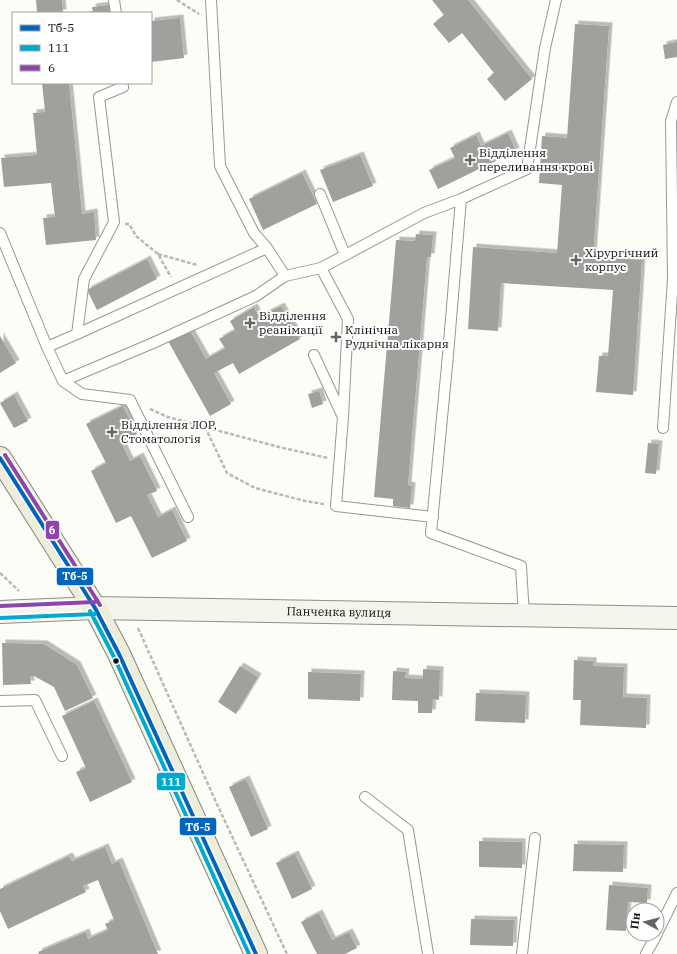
<svg xmlns="http://www.w3.org/2000/svg" width="677" height="954" font-family="'IBM Plex Serif',serif">
<style>
.building{fill:#a1a09c;filter:url(#shadow)}
.lines{fill:none;stroke-linecap:round;stroke-linejoin:round}
.lane-casing{stroke:#979795;stroke-width:12}
.secondary-casing{stroke:#8e8e8b;stroke-width:24}
.primary-casing{stroke:#858582;stroke-width:24}
.path{stroke:#b9b9b8;stroke-width:2.5;stroke-dasharray:4 2;stroke-linecap:butt}
.lane{stroke:#fffffe;stroke-width:10}
.secondary{stroke:#f5f6eb;stroke-width:22}
.primary{stroke:#eeedda;stroke-width:22}
.bus-1-casing{stroke:#fff;stroke-width:7}
.bus-2-casing{stroke:#fff;stroke-width:7}
.bus-3-casing{stroke:#fff;stroke-width:7}
.bus-1{stroke:#0065bd;stroke-width:4}
.bus-2{stroke:#00a9ce;stroke-width:4}
.bus-3{stroke:#8e44ad;stroke-width:4}
.poi-dot{fill:#646462;stroke:#fff;stroke-width:1.5}
.bus-dot{fill:#111;stroke:#fff;stroke-width:1.5}
.labels{text-anchor:middle;stroke-width:4;stroke-linejoin:round;paint-order:stroke}
.poi-label{font-size:12px;fill:#111;stroke:#fff;text-anchor:start}
.street-label{font-size:12px;fill:#111;stroke:#fff}
.line-badge{stroke:#fff;stroke-width:1.5}
.badge-label{font-size:11px;text-anchor:middle;font-weight:bold;fill:#fff}
</style>
<defs>
<filter id="shadow"><feDropShadow dx="3.5" dy="-3.5" stdDeviation="0" flood-color="#0004"/></filter>
</defs>
<rect width="100%" height="100%" fill="#fdfdf7"/>
<path class="building" d="M36 0H62L63 13H37Z
M432 0H468L532 79 505 101 487 79 494 73 462 33 449 43 433 24 444 15Z
M109 5 110 13H88V12L93 11 92 7Z
M180 18 184 58 151 62V21Z
M575 24 609 26 593 257 642 260 633 395 596 392 599 356H608L613 290 501 283 498 331 468 329 473 247 557 253 562 185 539 183 542 136 567 138Z
M677 42V57L665 59 663 45Z
M42 83H69L82 214 94 212 96 240 46 245 43 218 55 217 51 183 4 187 1 158 37 155 33 113 45 112Z
M508 133 516 151 438 189 429 170 455 158 450 148 476 135 481 146Z
M360 155 373 186 333 202 320 170Z
M302 173 317 204 263 230 249 199Z
M416 234 433 235 431 257H427L408 485 412 486 410 508 393 506V499L374 497 396 240 415 241Z
M147 259 157 279 97 310 87 290Z
M281 306 300 339 239 374 233 363 214 373 231 404 210 416 168 341 189 329 206 359 225 348 219 339 235 330 230 321 254 307 259 317Z
M0 336 16 363 0 373Z
M319 391 323 404 312 408 308 394Z
M14 395 28 421 14 428 0 403Z
M123 406 137 434 121 442 130 461 140 456 157 491 147 495 158 517 172 510 187 541 152 558 131 516 116 523 91 471 106 463 86 424Z
M648 443 659 444 656 474 645 473Z
M2 643 44 644 77 665 93 698 65 711 54 687 34 676H30L31 684 3 685Z
M574 660 593 661V666L624 667 623 697 647 698 646 728 580 725 581 700H573Z
M240 666 258 677 236 714 218 702Z
M423 669 440 670 439 700 433 699 432 713H418V701L392 700 393 671 406 672 405 678 423 679Z
M308 672 361 674 360 701 308 699Z
M476 693 526 695 525 723 475 721Z
M94 701 132 782 90 802 76 772 86 768 62 716Z
M246 779 268 829 251 837 229 787Z
M479 841 522 842V868L479 867Z
M574 844 624 845 623 872 573 871Z
M105 847 112 864 119 861 158 954H39L38 952 86 932 88 939 108 930 105 924 114 920 98 880 83 886 86 892 8 929 0 911V889L69 856 72 861Z
M295 854 312 889 292 899 276 863Z
M609 885 648 888 647 903 628 902 626 931 606 930Z
M319 913 332 940 349 932 357 948 345 954H317L301 922Z
M471 919 514 920 513 946 470 945Z"/>
<g class="lines">
<defs>
<path id="lane" d="M114 0 116 13
M211 0 220 166 254 233 267 248
M320 194 345 255
M0 233 47 347 63 381 153 343 256 296 285 276
M321 268 424 213 461 199
M77 334 267 248 285 276 321 268 348 319 343 417 336 506 433 517
M47 347 77 334 84 279 114 222 99 97 123 87 122 83
M314 355 342 415
M63 381 82 394 130 400 188 517
M663 428 673 279 671 121 677 102
M524 616 521 566 431 533 448 355 461 199 527 169 545 48 556 0
M0 701 35 700 62 756
M365 797 408 830 428 954
M657 933 677 893
M522 954 535 838
M646 954 657 934"/>
<g id="secondary">
<path id="s1" d="M0 612 95 608 677 618"/>
</g>
<path id="primary" d="M0 458 95 608 119 654 256 954"/>
</defs>
<use href="#lane" class="lane-casing"/>
<use href="#secondary" class="secondary-casing"/>
<use href="#primary" class="primary-casing"/>
<path class="path" d="M177 0 199 14
M125 224H129L136 236 158 254 171 277
M158 254 197 265
M150 409 168 417 279 447 328 458
M205 427 227 473 255 488 305 501 324 504
M0 573 19 591
M138 628 216 802 287 954"/>
<use href="#lane" class="lane"/>
<use href="#secondary" class="secondary"/>
<use href="#primary" class="primary"/>
<defs>
<path id="bus-1" d="M0 458 95 608 119 654 256 954"/>
<path id="bus-2" d="M90 611 114 657 249 954
M0 618 95 614"/>
<path id="bus-3" d="M5 455 100 605
M0 606 95 602"/>
</defs>
<use href="#bus-1" class="bus-1-casing"/>
<use href="#bus-2" class="bus-2-casing"/>
<use href="#bus-3" class="bus-3-casing"/>
<use href="#bus-1" class="bus-1"/>
<use href="#bus-2" class="bus-2"/>
<use href="#bus-3" class="bus-3"/>
</g>
<g class="poi-dot">
<path d="M468 154h4v4h4v4h-4v4h-4v-4h-4v-4h4z"/>
<path d="M574 254h4v4h4v4h-4v4h-4v-4h-4v-4h4z"/>
<path d="M248 317h4v4h4v4h-4v4h-4v-4h-4v-4h4z"/>
<path d="M334 331h4v4h4v4h-4v4h-4v-4h-4v-4h4z"/>
<path d="M110 426h4v4h4v4h-4v4h-4v-4h-4v-4h4z"/>
</g>
<circle class="bus-dot" cx="116" cy="661" r="3.5"/>
<g class="labels">
<g class="poi-label">
<text x="479" y="157">Відділення<tspan x="479" dy="14">переливання крові</tspan></text>
<text x="585" y="257">Хірургічний<tspan x="585" dy="14">корпус</tspan></text>
<text x="259" y="320">Відділення<tspan x="259" dy="14">реанімації</tspan></text>
<text x="345" y="334">Клінічна<tspan x="345" dy="14">Руднічна лікарня</tspan></text>
<text x="121" y="429">Відділення ЛОР,<tspan x="121" dy="14">Стоматологія</tspan></text>
</g>
<g class="street-label">
<text dy="4" stroke="none"><textPath href="#s1" startOffset="339">Панченка вулиця</textPath></text>
</g>
</g>
<g class="line-badge">
<rect x="45" y="520" width="15" height="20" rx="4" fill="#8e44ad"/>
<rect x="56" y="567" width="38" height="19" rx="4" fill="#0065bd"/>
<rect x="156" y="772" width="30" height="19" rx="4" fill="#00a9ce"/>
<rect x="179" y="817" width="38" height="19" rx="4" fill="#0065bd"/>
</g>
<g class="badge-label">
<text x="52" y="534">6</text>
<text x="75" y="580">Тб-5</text>
<text x="171" y="786">111</text>
<text x="198" y="831">Тб-5</text>
</g>
<rect x="12" y="12" width="140" height="72" fill="#ffffff" stroke="#a0a0a0"/>
<rect x="20" y="25" width="20" height="6" fill="#0065bd" stroke="#a0a0a0"/>
<text x="48" y="32" font-size="12" fill="#111111">Тб-5</text>
<rect x="20" y="45" width="20" height="6" fill="#00a9ce" stroke="#a0a0a0"/>
<text x="48" y="52" font-size="12" fill="#111111">111</text>
<rect x="20" y="65" width="20" height="6" fill="#8e44ad" stroke="#a0a0a0"/>
<text x="48" y="72" font-size="12" fill="#111111">6</text>
<g transform="translate(645 922) rotate(277)"><circle r="19" fill="#ffffff" stroke="#a0a0a0"/>
<path d="M0-3L7 15L0 10L-7 15Z" fill="#646462"/>
<text y="-6" font-size="11" font-weight="bold" text-anchor="middle" fill="#111111">Пн</text>
</g>
</svg>
